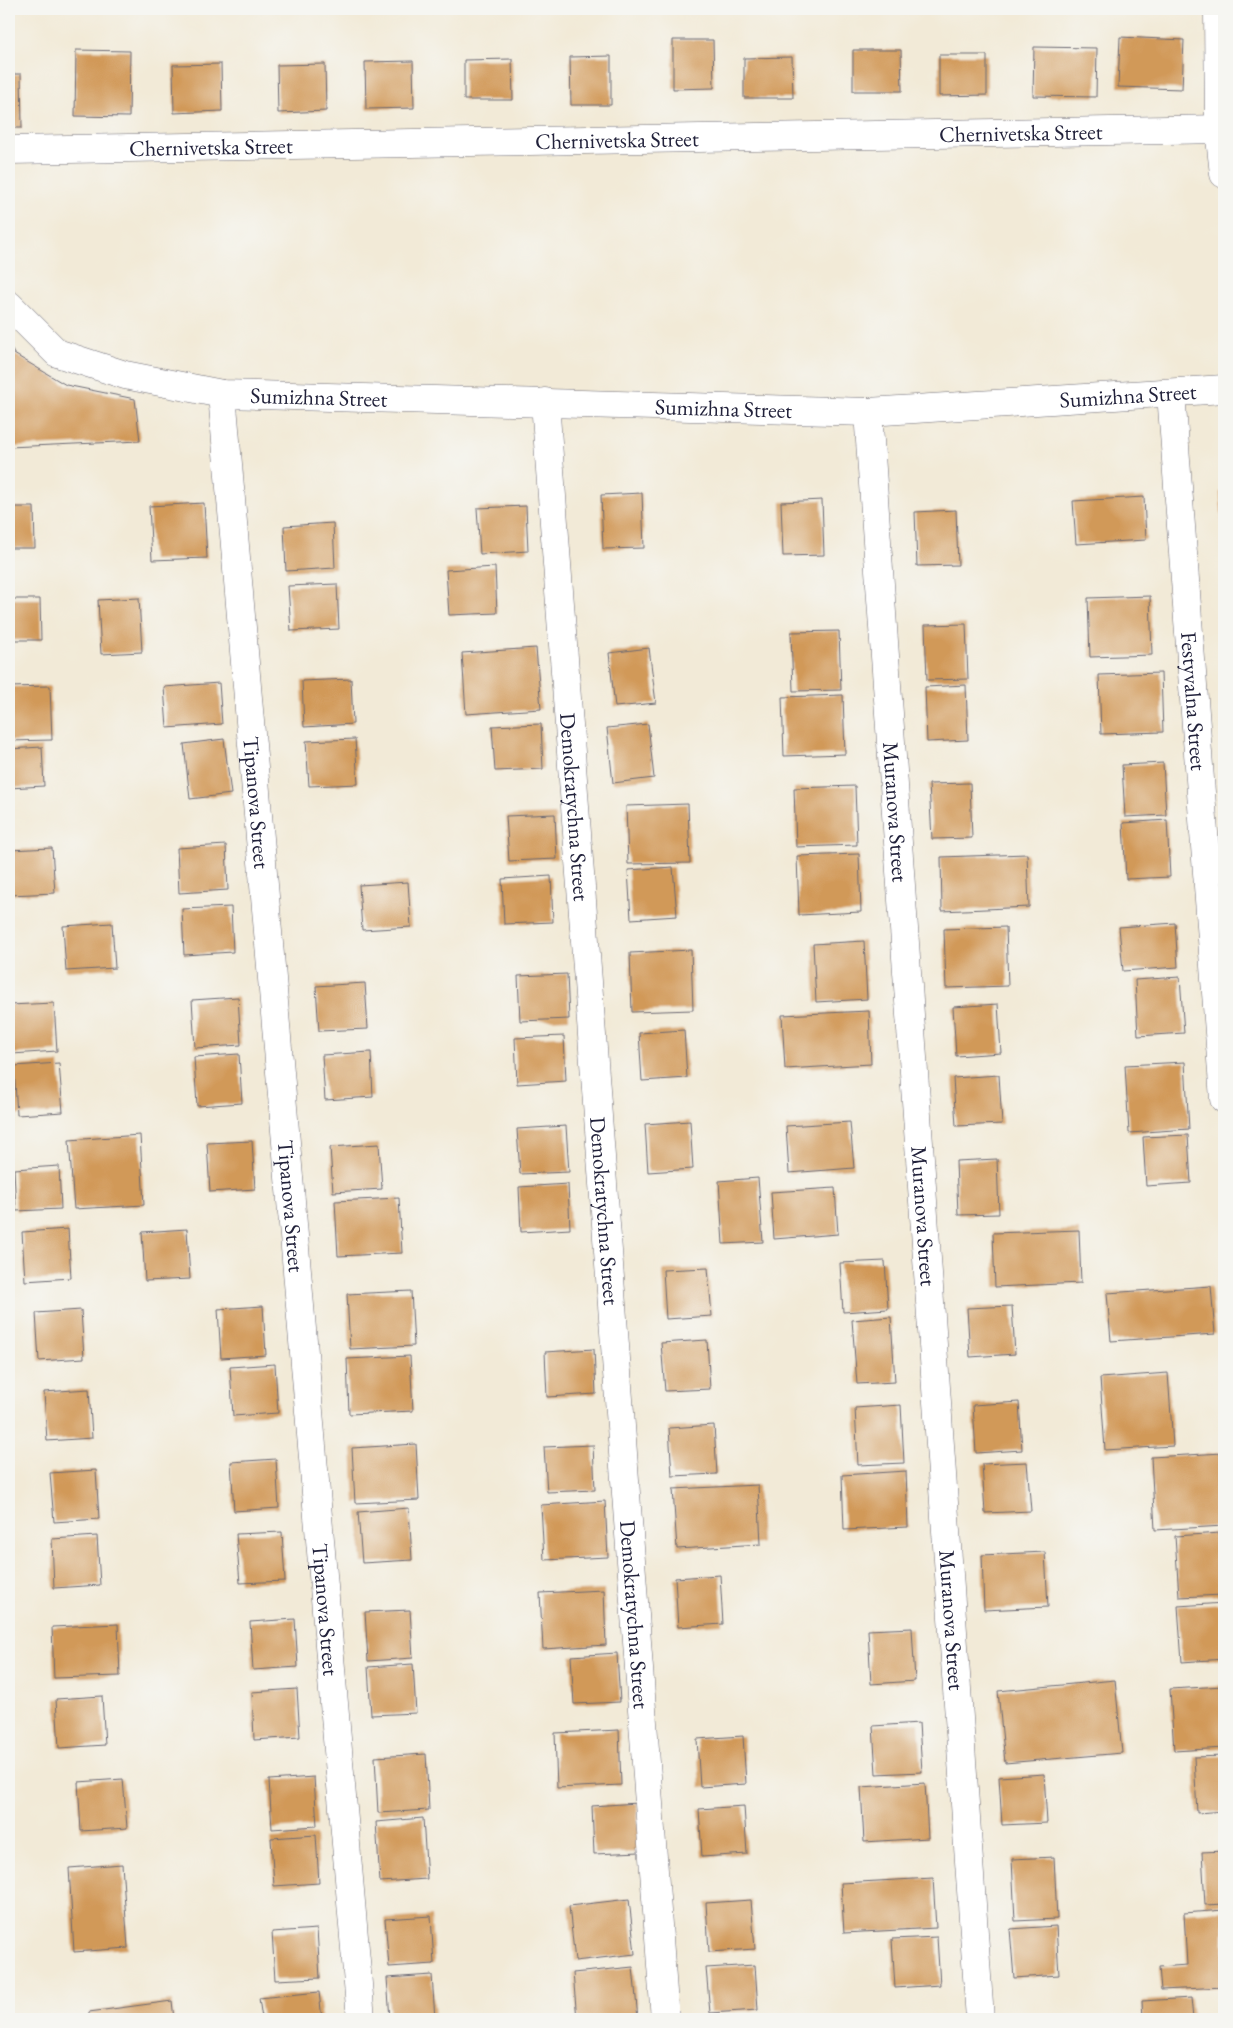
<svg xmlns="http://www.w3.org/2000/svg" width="1233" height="2028" font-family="'EB Garamond',serif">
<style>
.building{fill:#d19958}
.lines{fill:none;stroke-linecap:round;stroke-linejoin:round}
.minor-casing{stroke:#6b6872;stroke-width:29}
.minor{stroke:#fff;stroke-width:28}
.labels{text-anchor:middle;stroke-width:5;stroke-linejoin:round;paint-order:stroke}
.street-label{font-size:22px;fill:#22223b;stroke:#f6f6f2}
</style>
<rect width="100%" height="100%" fill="#f6f6f2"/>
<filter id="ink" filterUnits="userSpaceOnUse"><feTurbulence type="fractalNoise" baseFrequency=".02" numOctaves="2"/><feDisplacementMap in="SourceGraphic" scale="10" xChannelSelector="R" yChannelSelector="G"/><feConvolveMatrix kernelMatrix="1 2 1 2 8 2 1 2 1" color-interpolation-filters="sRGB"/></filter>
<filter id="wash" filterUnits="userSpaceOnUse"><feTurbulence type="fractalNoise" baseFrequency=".0096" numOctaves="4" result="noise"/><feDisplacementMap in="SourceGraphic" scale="20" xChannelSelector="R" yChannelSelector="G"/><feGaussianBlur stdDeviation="1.12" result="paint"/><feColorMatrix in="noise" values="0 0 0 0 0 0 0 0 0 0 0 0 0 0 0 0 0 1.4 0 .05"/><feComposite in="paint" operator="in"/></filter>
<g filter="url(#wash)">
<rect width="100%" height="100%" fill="#f2ead7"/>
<g id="blocks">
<path class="building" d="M1120 37 1184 40 1182 89 1118 87Z
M673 40H713L714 88 673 89Z
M1034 47 1097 48 1096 97 1033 96Z
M76 50 130 51 129 117 75 116Z
M853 50H901L902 91H853Z
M939 55H987V95L939 96Z
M611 56V105H571L570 57Z
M792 57 793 98H744V58Z
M512 59 513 100H464V60Z
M413 61 414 108 366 109 365 62Z
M221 64 222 111 174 113 173 65Z
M325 64 326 111 278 113 277 65Z
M9 74H21L22 128H9Z
M9 344 14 354 66 385 135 399 140 441 9 447Z
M1224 491V540H1223L1220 492Z
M642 493 644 548 603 549 601 495Z
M1144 497 1146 540 1076 544 1073 501Z
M822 500 824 555 783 556 781 502Z
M204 503 207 558 152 560 149 506Z
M526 506 528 551 480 554 477 508Z
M9 507H34L35 548H9Z
M956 510 958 565 917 566 915 512Z
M333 523 335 568 286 571 284 526Z
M495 567 497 613 449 615 446 570Z
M337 584 339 629 291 631 288 586Z
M1150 596 1152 655 1090 657 1088 598Z
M139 598 142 652 101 654 98 600Z
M9 599H40L41 640H9Z
M966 624 968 679 927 680 925 625Z
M839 631 841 690 793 691 791 632Z
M536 648 541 709 466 714 462 653Z
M649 648 656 703 615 707 609 653Z
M1161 673 1163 732 1101 734 1099 675Z
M351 679 353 724 304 727 302 681Z
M219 683 222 724 167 728 164 687Z
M966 685 968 740 927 742 925 687Z
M50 686 52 740 9 741V687Z
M843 695 845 754 784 756 782 697Z
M541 724 543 769 495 771 492 726Z
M648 724 654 778 613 783 607 728Z
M224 739 231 794 190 799 184 744Z
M355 739 358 784 309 786 306 741Z
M42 747 44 786 9 788V749Z
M1163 763 1166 815 1125 817 1122 765Z
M970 783 972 838 932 839 929 784Z
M855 786 857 845 796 847 794 788Z
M688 804 690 863 628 864 626 806Z
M555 814 557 859 509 861 506 816Z
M1167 820 1170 877 1126 879 1123 823Z
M226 845 228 890 179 893 177 848Z
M52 848 55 893 9 895V850Z
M859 854 861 912 799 915 797 856Z
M1027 854 1029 907 942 911 941 857Z
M673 867 677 916 631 919 628 870Z
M551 876 553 922 504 924 502 879Z
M408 882 411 927 362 930 359 885Z
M231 907 233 952 184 955 182 909Z
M112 923 115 968 66 971 63 926Z
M1175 923 1178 967 1123 971 1119 927Z
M1006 927 1008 986 946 988 944 929Z
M864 941 867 999 816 1002 813 944Z
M691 950 693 1010 632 1012 630 953Z
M567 974 569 1019 520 1021 518 976Z
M1180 977 1184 1033 1138 1036 1135 980Z
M365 983 368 1029 319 1031 316 986Z
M238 997 241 1045 195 1048 192 1000Z
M54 1003 57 1051 12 1054 9 1005Z
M998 1004 1001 1053 956 1056 953 1007Z
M869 1011 871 1064 785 1069 782 1015Z
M684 1030 687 1078 642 1081 639 1033Z
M564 1036 566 1081 517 1084 515 1038Z
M371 1052 373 1097 325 1100 322 1055Z
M239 1054 242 1103 197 1106 194 1057Z
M1185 1062 1189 1129 1129 1133 1125 1065Z
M59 1063 63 1112 17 1115 14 1066Z
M999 1075 1002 1124 956 1126 953 1078Z
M690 1121 693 1169 648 1172 645 1124Z
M850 1122 854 1168 789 1173 786 1126Z
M566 1126 569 1172 520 1174 517 1129Z
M140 1135 144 1205 74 1209 69 1140Z
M1188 1135 1191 1183 1146 1186 1143 1137Z
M252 1141 255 1189 210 1192 207 1143Z
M379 1144 382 1189 333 1192 330 1147Z
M997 1159 999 1214 958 1215 956 1161Z
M59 1166 61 1209 16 1211 14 1169Z
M758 1178 763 1242 723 1244 719 1181Z
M568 1184 570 1229 521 1232 519 1187Z
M835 1188 838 1234 774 1239 771 1192Z
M399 1198 402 1253 338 1256 335 1201Z
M68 1229 71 1278 25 1281 22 1232Z
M187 1229 190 1279 145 1281 142 1232Z
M1079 1230 1081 1283 995 1287 993 1233Z
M885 1261 888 1309 843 1312 840 1263Z
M708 1268 712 1316 666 1319 663 1270Z
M1211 1286 1215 1334 1111 1341 1107 1293Z
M411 1291 414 1346 350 1349 347 1294Z
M263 1306 266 1355 221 1358 218 1309Z
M1012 1306 1015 1354 970 1357 967 1308Z
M81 1310 84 1358 39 1361 36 1313Z
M891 1317 895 1382 857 1384 852 1320Z
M707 1340 710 1389 665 1391 661 1343Z
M594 1349 596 1394 547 1397 545 1352Z
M410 1356 413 1411 349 1414 347 1359Z
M275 1364 278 1413 233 1416 230 1367Z
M1168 1373 1173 1446 1105 1450 1100 1378Z
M89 1389 92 1438 47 1441 44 1392Z
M1019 1402 1022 1450 976 1453 973 1405Z
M901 1405 904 1463 858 1465 855 1408Z
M714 1425 717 1474 672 1476 669 1428Z
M416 1444 419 1500 355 1503 352 1448Z
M593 1445 595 1490 547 1492 544 1447Z
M1223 1453 1224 1526 1155 1530 1151 1457Z
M276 1459 279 1508 234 1511 231 1462Z
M1027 1462 1031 1511 985 1513 982 1464Z
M96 1470 99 1519 54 1522 50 1473Z
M906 1471 908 1527 844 1530 842 1475Z
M758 1485 761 1544 677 1549 673 1489Z
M605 1501 608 1557 544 1560 541 1505Z
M409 1508 412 1560 362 1563 358 1512Z
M282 1532 285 1581 240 1583 236 1534Z
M1220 1533 1223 1595 1179 1597 1175 1536Z
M97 1536 100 1585 54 1588 52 1539Z
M1045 1552 1048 1607 984 1610 982 1555Z
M720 1575 723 1624 678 1627 675 1578Z
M604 1590 606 1645 543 1649 540 1593Z
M1224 1603V1659L1182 1662 1178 1606Z
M410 1610 413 1658 368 1661 365 1612Z
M295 1619 298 1667 253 1670 250 1622Z
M118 1624 120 1676 54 1678 52 1627Z
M912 1628 915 1681 871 1684 868 1630Z
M617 1653 620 1702 574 1704 571 1656Z
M413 1664 416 1713 371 1715 368 1667Z
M1115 1680 1122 1753 1005 1763 998 1691Z
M1224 1686V1748L1174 1751 1170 1689Z
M297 1689 300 1737 254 1740 252 1692Z
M102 1696 105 1745 59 1748 56 1699Z
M919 1723 922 1772 876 1774 873 1726Z
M619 1730 621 1785 557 1788 555 1733Z
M743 1736 746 1784 700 1787 697 1739Z
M426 1754 429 1810 378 1813 375 1757Z
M1224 1756V1811L1197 1813 1194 1757Z
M1044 1774 1047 1823 1002 1825 999 1777Z
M314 1777 317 1826 272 1829 269 1780Z
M123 1779 127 1828 81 1831 78 1782Z
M925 1783 928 1838 864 1842 861 1787Z
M637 1803 640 1852 594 1854 592 1806Z
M744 1806 747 1854 702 1857 699 1809Z
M423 1818 427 1879 380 1882 376 1822Z
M316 1835 319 1883 274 1886 271 1838Z
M1224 1851V1904L1205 1905 1202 1852Z
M1054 1857 1057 1919 1015 1921 1012 1859Z
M122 1864 128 1948 74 1952 69 1868Z
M933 1878 936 1928 844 1933 841 1883Z
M629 1899 635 1954 575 1961 569 1906Z
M751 1900 755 1949 709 1952 706 1903Z
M1224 1910V1987L1161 1990 1159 1967 1187 1965 1184 1913Z
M431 1916 434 1964 389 1967 385 1919Z
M1056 1926 1059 1975 1014 1978 1010 1929Z
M317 1929 320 1978 275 1980 272 1932Z
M937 1937 940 1985 895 1988 892 1939Z
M755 1965 758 2010 710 2013 706 1968Z
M633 1967 638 2019H577L573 1973Z
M432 1975 435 2019H390L387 1978Z
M319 1992 322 2019H262L259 1998Z
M1191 1998 1193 2019H1143L1142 2001Z
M172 2001 174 2019H89V2012Z"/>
</g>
</g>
<g filter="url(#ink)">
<use href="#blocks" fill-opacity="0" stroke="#6b6872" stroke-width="1"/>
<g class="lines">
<defs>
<g id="minor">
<path d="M1218 9 1219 129 1224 174"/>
<path id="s1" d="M9 150 1224 129"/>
<path id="s2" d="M9 305 57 353 125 375 222 394 868 412 1224 389"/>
<path id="s3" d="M1171 393 1224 1099"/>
<path id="s4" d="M222 394 361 2019"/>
<path id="s5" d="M545 402 665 2019"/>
<path id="s6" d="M868 412 980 2019"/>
</g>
</defs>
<use href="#minor" class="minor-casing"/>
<use href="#minor" class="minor"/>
</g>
</g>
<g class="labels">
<g class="street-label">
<text dy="8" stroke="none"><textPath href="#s1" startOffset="1012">Chernivetska Street</textPath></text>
<text dy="8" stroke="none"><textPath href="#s1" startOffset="608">Chernivetska Street</textPath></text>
<text dy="8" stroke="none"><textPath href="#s1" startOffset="202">Chernivetska Street</textPath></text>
<text dy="8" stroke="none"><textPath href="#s2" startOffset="1145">Sumizhna Street</textPath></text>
<text dy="8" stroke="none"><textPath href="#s2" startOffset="335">Sumizhna Street</textPath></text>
<text dy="8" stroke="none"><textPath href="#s2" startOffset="740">Sumizhna Street</textPath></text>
<text dy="8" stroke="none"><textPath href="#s3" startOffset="309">Festyvalna Street</textPath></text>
<text dy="8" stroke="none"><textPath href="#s4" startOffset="410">Tipanova Street</textPath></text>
<text dy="8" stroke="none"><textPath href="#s5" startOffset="406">Demokratychna Street</textPath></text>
<text dy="8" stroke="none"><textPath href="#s6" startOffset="401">Muranova Street</textPath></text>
<text dy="8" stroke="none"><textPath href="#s4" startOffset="815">Tipanova Street</textPath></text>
<text dy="8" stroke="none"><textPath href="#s5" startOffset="811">Demokratychna Street</textPath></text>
<text dy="8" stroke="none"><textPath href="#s6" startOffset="806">Muranova Street</textPath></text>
<text dy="8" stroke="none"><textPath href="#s4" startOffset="1220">Tipanova Street</textPath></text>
<text dy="8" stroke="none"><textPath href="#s5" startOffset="1216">Demokratychna Street</textPath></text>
<text dy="8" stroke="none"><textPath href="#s6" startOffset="1211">Muranova Street</textPath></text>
</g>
</g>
<rect width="1233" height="2028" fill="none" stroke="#f6f6f2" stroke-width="30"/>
</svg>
